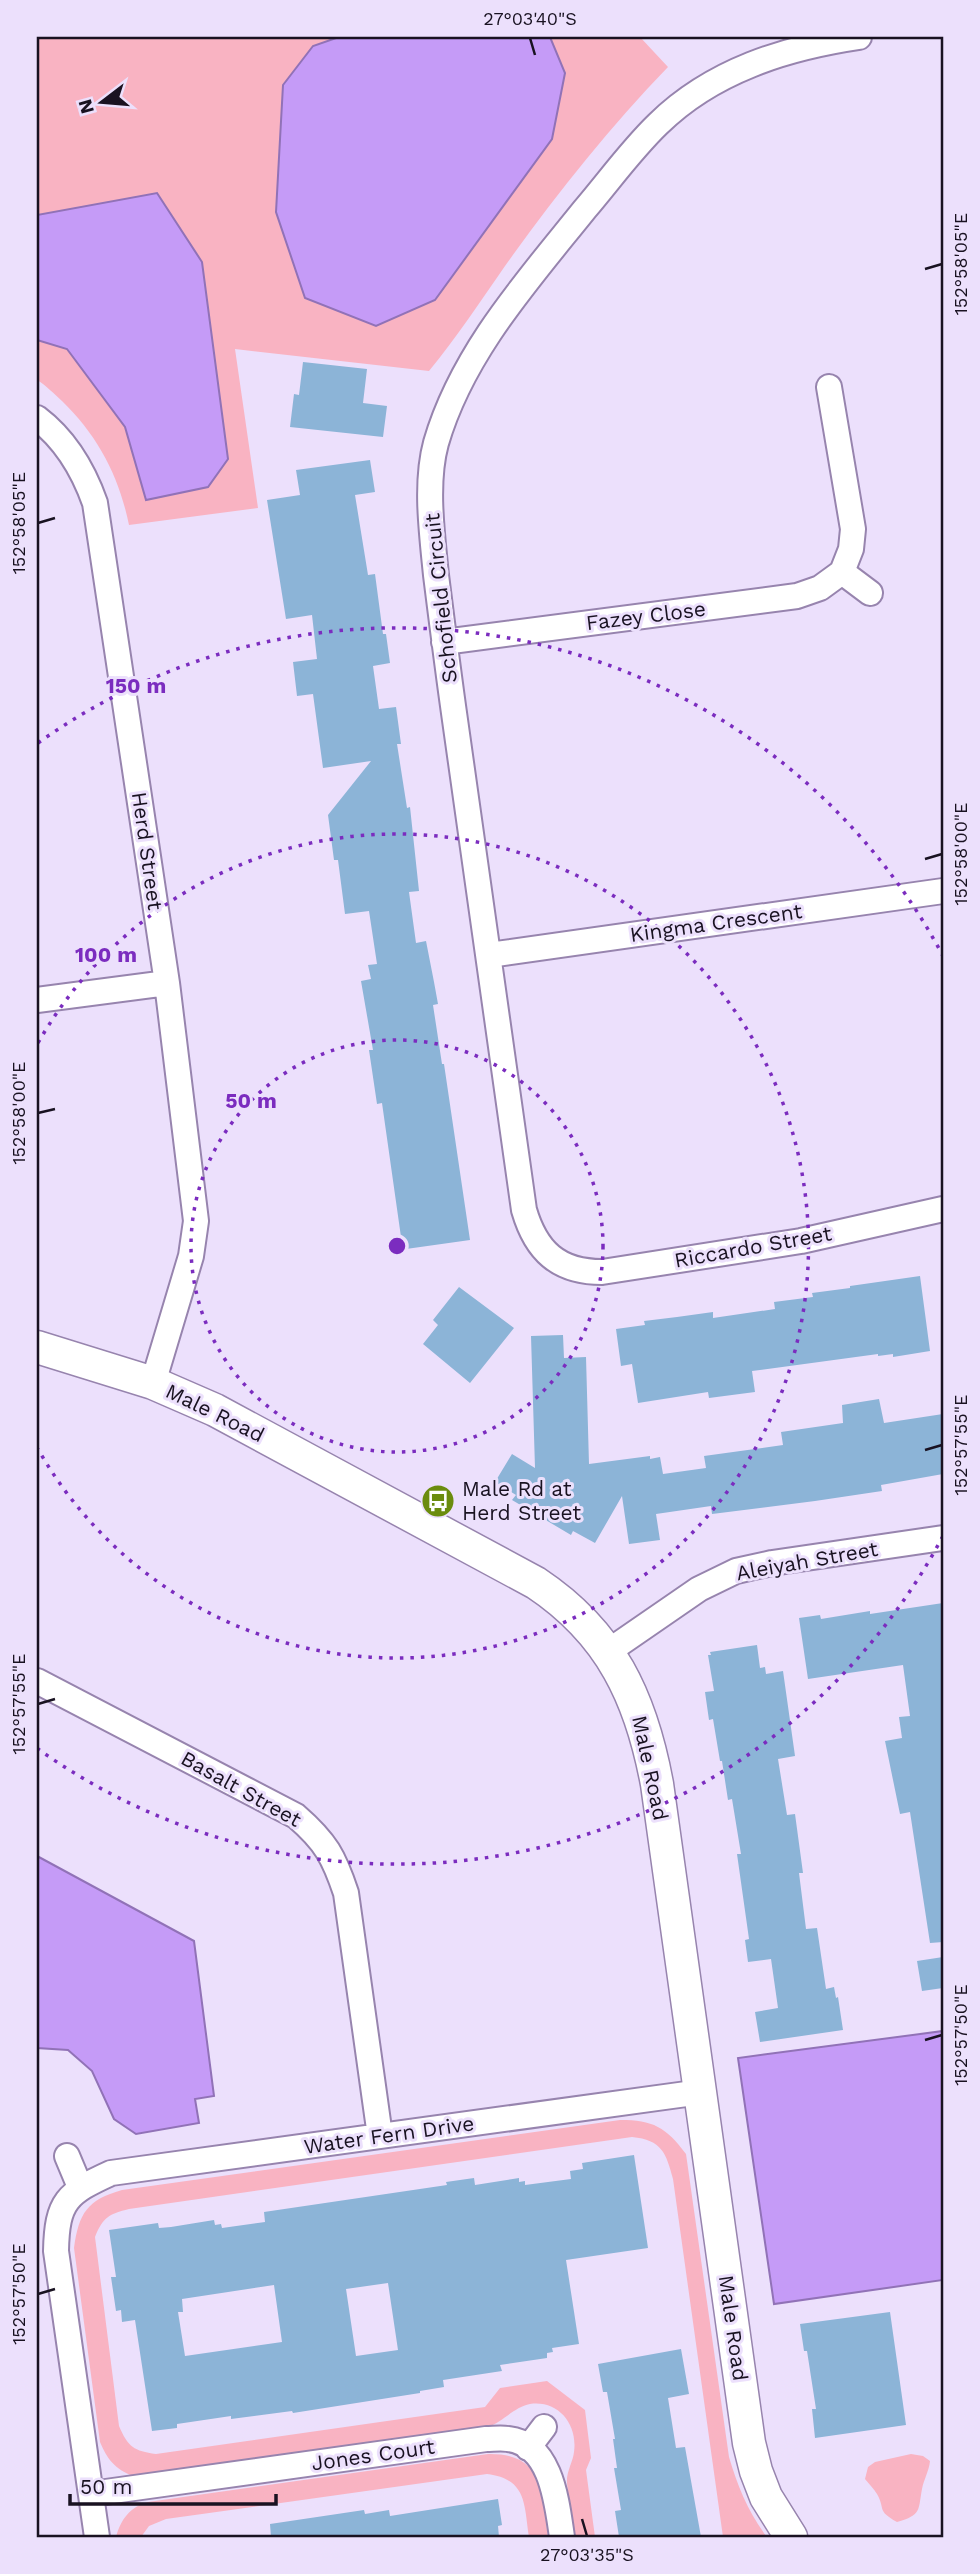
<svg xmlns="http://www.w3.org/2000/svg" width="980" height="2574" font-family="'Work Sans',sans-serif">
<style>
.green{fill:#f9b3c2}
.water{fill:#c59bf7;stroke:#9172b7;stroke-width:2}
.building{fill:#8cb4d7;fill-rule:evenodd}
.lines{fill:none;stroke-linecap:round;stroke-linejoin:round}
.minor-casing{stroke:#9784ae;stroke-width:28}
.tertiary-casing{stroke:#9784ae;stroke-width:35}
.minor{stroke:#fff;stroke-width:24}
.tertiary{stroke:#fff;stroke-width:32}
.ticks{fill:none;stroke:#191221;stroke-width:2.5}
.ring{fill:none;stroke:#7b2cbf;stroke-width:3.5;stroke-dasharray:3.5 7}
.labels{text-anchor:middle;stroke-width:6;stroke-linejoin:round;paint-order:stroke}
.street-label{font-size:21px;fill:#191221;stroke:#ece0fc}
.poi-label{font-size:21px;fill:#191221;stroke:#ece0fc;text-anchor:start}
.centre{fill:#7b2cbf;stroke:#ece0fc;stroke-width:3.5}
.ring-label{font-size:21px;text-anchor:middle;font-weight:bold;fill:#7b2cbf;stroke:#ece0fc;stroke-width:6;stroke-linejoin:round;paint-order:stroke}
.neatline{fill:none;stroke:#191221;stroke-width:2.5}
.ticks-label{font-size:18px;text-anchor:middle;fill:#191221}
</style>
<rect width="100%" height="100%" fill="#ece0fc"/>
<path class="green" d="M37 37H640L668 67C609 128 554 197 505 266 480 302 457 337 429 371L235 349 258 508 129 525C119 476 98 436 62 401 54 394 47 386 37 380Z
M620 2120C653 2120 666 2127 686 2154L729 2457C738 2487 748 2512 767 2537H723L673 2179C666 2153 662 2140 632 2137L129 2209C109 2214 103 2217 95 2237L119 2426C128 2447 134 2451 156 2454L485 2407 500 2388 547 2381 585 2410 591 2458 586 2470 595 2537H575C572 2519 568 2501 567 2483 566 2472 573 2462 574 2452 578 2424 558 2400 530 2404 514 2407 503 2422 488 2427L133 2476C115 2469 107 2459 100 2442L74 2248C79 2213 87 2200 122 2190Z
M488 2454C545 2453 542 2494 548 2537H529C524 2504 527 2479 487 2474L166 2519 149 2526 141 2537H116C121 2519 130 2507 148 2502Z
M911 2454 923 2456 930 2461C929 2471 924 2479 922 2489 918 2510 922 2515 897 2522 876 2510 886 2510 877 2494 874 2489 869 2484 865 2479L868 2467 875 2462Z"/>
<path class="water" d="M339 37H550L565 73 552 139 435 300 376 326 305 298 276 212 283 85 313 46Z
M157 193 202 262 228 459 208 487 146 500 125 427 67 349 37 340V215Z
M37 1856 194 1941 214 2096 195 2099 199 2123 136 2134 114 2119 92 2071 68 2050 37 2048Z
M943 2031V2280L774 2304 738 2058Z"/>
<path class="building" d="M303 362 367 369 363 403 387 406 383 437 290 427 294 394 299 395Z
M370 460 375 492 355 495 368 575 375 574 383 634H386L390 663 373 666 379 709 396 707 401 744H397L407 808 410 807 419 891 409 892 416 943 426 941 434 982 438 1004 433 1005 442 1064H444L470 1240 406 1249 404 1237H401L382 1103 377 1104 369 1050H373L361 981 371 979 368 965 377 964 369 911 345 914 338 860H334L328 815 371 761 323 768 313 694 297 696 293 662 317 659 312 615 286 619 267 500 300 495 296 470Z
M920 1276 930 1351 893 1357V1354L878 1356V1354L752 1371 755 1392 709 1398 708 1392 638 1403 632 1364 621 1366 616 1329 645 1325 644 1321 677 1317 713 1312V1318L775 1309 774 1302 813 1297 812 1293 850 1288V1286Z
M459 1287 514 1328 470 1383 423 1344 438 1325 433 1320Z
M563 1335 564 1358 586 1357 589 1464 650 1456V1459L660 1457 663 1474 706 1468 704 1456 783 1445 781 1432 843 1423 842 1405 879 1399 884 1423 943 1414V1474L881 1485 882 1491 815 1501 712 1514 711 1506 656 1514 660 1540 629 1544 622 1496 595 1543 573 1531 571 1535 512 1500 516 1495 495 1482 512 1454 535 1468 531 1336Z
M943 1603V1942L930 1943 910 1812 900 1814 885 1741 902 1738 899 1717 910 1716 903 1665 808 1679 799 1618 820 1615 821 1619 870 1611V1614Z
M757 1645 760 1668 765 1667 766 1674 783 1671 795 1756 778 1759 787 1815 795 1814 803 1873H799L806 1929 817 1928 826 1989 834 1987 836 1998 838 1997 843 2030 760 2042 755 2012 778 2008 771 1959 748 1962 745 1940 749 1939 737 1854H741L732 1799 728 1800 722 1761H720L713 1719 709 1720 705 1692 714 1691 708 1655H711L710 1652Z
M943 1957V1988L922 1991 917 1961Z
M634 2155 648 2248 566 2260 579 2344 552 2348 553 2352 547 2353V2358L500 2365 502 2371 443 2380 444 2387 420 2391V2393L293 2413 292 2411 231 2419V2416L177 2424V2428L152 2431 135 2320 122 2322 121 2310 116 2311 111 2277H116L109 2230 158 2223 159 2228 171 2227 214 2220 215 2225 221 2224 222 2228 265 2222 264 2212 447 2185 446 2182 474 2178 475 2185 519 2178V2182L525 2181V2185L571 2179 570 2171 583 2169 582 2163ZM388 2283 398 2350 356 2356 346 2289ZM274 2285 282 2342 185 2356 178 2312H183L182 2299Z
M890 2312 906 2425 815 2438 812 2409H816L807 2351H804L800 2324Z
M681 2349 689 2394 668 2398 676 2448 685 2447 701 2537H619L615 2511 621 2510 614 2468H617L613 2439H615L607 2392H603L598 2364Z
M498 2499 502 2525 498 2526 499 2537H271L270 2524 364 2510 365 2514 389 2510 390 2516Z"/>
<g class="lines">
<defs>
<path id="minor" d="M859 37C785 48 712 71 658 124 631 150 609 181 585 209 528 280 462 353 436 443 425 483 432 534 436 575 442 623 448 671 455 720 478 883 501 1047 524 1210 536 1251 558 1272 602 1272L801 1241 943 1209
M829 387 853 529 851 549 842 572
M37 418C66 440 83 469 95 503L167 983 196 1221 191 1256 153 1383
M444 642 797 596 820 588 842 572 870 593
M489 955 943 891
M37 1000 167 983
M609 1651 699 1589 736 1571 772 1563 943 1538
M37 1681 296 1816C326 1842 334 1857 346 1893L380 2136
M67 2156 80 2187
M528 2448 544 2427
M91 2494 486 2439C493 2439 501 2438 508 2439 552 2444 557 2504 562 2537
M97 2537 56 2251C57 2201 67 2193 111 2173L701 2092"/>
<path id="tertiary" d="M37 1347 153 1383 215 1410 536 1583C611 1633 641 1698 657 1784L749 2443 756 2471 766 2497 791 2537"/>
</defs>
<use href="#minor" class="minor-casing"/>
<use href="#tertiary" class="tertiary-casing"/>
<use href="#minor" class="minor"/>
<use href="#tertiary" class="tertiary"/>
</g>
<path class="ticks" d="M530 38 535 55M925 269 942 264M38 523 55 518M925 859 942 854M38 1113 55 1109M925 1450 942 1445M38 1704 55 1699M925 2040 942 2035M38 2294 55 2289M582 2519 587 2536"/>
<g class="ring">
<circle cx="397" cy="1246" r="206"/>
<path d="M38 1043A412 412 0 1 1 38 1449"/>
<path d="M943 1536A618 618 0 0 1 38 1749M38 743A618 618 0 0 1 943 956"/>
</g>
<defs>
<symbol id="bus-disc" viewBox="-11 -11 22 22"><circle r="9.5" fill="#6b8c0e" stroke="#ece0fc"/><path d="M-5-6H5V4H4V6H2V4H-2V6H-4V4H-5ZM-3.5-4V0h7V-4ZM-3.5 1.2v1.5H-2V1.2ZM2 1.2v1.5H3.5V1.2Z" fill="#fff"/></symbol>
</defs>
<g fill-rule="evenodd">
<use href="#bus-disc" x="419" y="1482" width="38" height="38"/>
</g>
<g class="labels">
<g class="street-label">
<text transform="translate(441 598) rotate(-96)" y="7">Schofield Circuit</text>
<text transform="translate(646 616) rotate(-7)" y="7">Fazey Close</text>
<text transform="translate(147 851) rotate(82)" y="7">Herd Street</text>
<text transform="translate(716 923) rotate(-8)" y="7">Kingma Crescent</text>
<text transform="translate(753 1247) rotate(-10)" y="7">Riccardo Street</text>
<text transform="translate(215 1413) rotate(26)" y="7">Male Road</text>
<text transform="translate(807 1561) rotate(-10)" y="7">Aleiyah Street</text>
<text transform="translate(650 1768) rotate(78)" y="7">Male Road</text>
<text transform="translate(241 1789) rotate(29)" y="7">Basalt Street</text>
<text transform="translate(389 2135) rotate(-8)" y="7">Water Fern Drive</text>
<text transform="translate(733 2328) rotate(82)" y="7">Male Road</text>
<text transform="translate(373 2455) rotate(-8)" y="7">Jones Court</text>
</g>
<g class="poi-label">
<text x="462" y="1496">Male Rd at<tspan x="462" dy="24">Herd Street</tspan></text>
</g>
</g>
<circle cx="397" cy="1246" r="10" class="centre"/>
<g class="ring-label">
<text x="136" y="693">150 m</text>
<text x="106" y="962">100 m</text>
<text x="251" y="1108">50 m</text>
</g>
<rect width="980" height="2574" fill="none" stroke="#ece0fc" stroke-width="77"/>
<g transform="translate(102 102) rotate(254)" stroke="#ece0fc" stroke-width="5" paint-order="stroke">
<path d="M0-5L12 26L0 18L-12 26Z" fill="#191221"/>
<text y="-10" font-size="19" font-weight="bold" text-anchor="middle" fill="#191221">N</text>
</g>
<path d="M70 2494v10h206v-10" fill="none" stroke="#191221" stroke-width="3.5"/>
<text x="80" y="2494" font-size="21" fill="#191221" stroke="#ece0fc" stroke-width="5" paint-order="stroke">50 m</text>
<rect x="38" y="38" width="904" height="2498" class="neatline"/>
<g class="ticks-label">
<text x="530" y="25">27°03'40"S</text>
<text transform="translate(961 264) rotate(-90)" y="6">152°58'05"E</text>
<text transform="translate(19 523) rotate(-90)" y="6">152°58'05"E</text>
<text transform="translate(961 854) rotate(-90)" y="6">152°58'00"E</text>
<text transform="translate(19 1113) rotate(-90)" y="6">152°58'00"E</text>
<text transform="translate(961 1445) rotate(-90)" y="6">152°57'55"E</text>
<text transform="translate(19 1704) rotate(-90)" y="6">152°57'55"E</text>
<text transform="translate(961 2035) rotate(-90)" y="6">152°57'50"E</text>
<text transform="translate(19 2294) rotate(-90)" y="6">152°57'50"E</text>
<text x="587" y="2561">27°03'35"S</text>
</g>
</svg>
